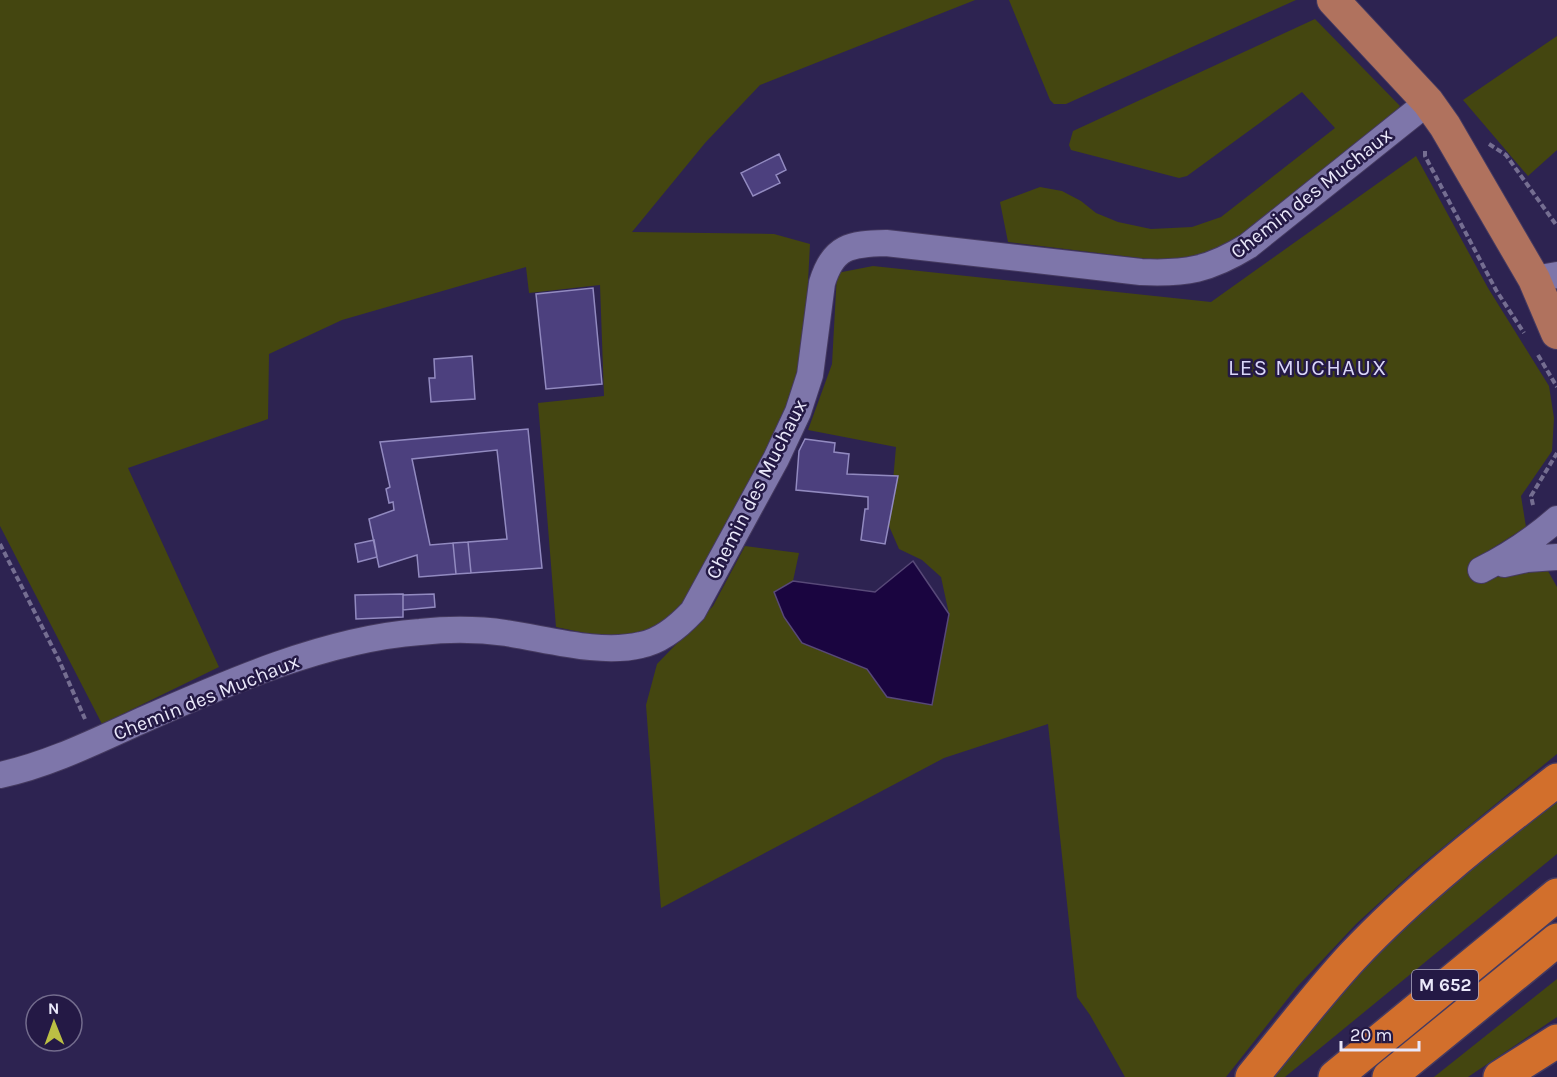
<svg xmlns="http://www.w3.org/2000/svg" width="1557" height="1077" font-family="Karla,sans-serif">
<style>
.green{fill:#444610}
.water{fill:#1a0540;stroke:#584978;stroke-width:1.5}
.building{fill:#4c407e;stroke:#928ac0;stroke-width:1.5}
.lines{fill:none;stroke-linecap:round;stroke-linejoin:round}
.minor-casing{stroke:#453a60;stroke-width:28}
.major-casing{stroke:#453a60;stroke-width:34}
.highway-casing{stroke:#453a60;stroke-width:36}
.path{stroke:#756e91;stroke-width:4;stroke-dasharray:6 3;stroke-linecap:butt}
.minor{stroke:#7e76aa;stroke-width:26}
.major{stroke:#b0725e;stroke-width:32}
.highway{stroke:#d26f2c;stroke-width:33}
.labels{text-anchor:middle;stroke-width:5;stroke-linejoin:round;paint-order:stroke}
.shield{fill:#241945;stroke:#afaac4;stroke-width:1.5}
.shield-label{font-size:18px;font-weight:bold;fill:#eae8fa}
.street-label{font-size:20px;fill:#eae8fa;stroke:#241945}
.quarter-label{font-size:22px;letter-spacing:1.5px;fill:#dad6f9;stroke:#241945}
</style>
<rect width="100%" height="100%" fill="#2d2351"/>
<path class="green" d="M0 0H975L760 85 705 143 632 232 774 234 810 244 804 357 788 410 700 584 673 617 646 635 615 639 556 627 538 403 604 396 600 285 529 293 526 267 342 320 269 354 268 419 128 468 219 667 102 724 0 526Z
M1009 0H1296L1066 104H1054L1050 100Z
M1315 19 1400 106 1386 124 1224 250 1189 264 1008 242 1000 202 1040 187 1062 191 1081 201 1096 213 1118 222 1151 229 1192 227 1221 217 1335 128 1302 92 1187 176 1179 178 1071 150 1069 145 1073 131Z
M1557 36V150L1528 176 1463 100Z
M1416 156 1488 288 1549 386 1554 418 1552 451 1521 496 1526 527 1472 561 1484 577 1516 570 1548 571 1557 587V754L1415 870 1356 924 1297 987 1226 1077H1125L1090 1015 1077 997 1048 724 944 758 661 908 646 705 657 664 713 606 745 546 799 553 793 581 774 592 802 643 867 669 887 697 932 705 949 614 941 577 922 560 899 549 889 526 896 447 808 430 832 364 837 273 873 266 1211 302Z
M1557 797V854L1285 1077H1270L1354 971 1406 922Z
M1557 979V1017L1468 1077H1434Z"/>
<path class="water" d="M913 561 949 614 932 705 887 697 867 669 802 643 784 617 774 592 793 581 875 592Z"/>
<path class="building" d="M779 154 786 170 776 175 780 183 753 196 741 173Z
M593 288 602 384 546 389 536 294Z
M472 356 475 399 431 402 429 378H435L434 359Z
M528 429 542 568 471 573 468 542 507 539 497 450 412 459 430 545 453 543 456 574 419 577 417 555 379 567 369 519 394 510 393 502 389 503 386 489 390 487 380 442Z
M805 439 835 443 834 452 849 454 847 474 898 476 885 544 861 540 865 509H868V497L796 490 799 451Z
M374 540 377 557 358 562 355 544Z
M468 542 471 573 456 574 453 543Z
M403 594V617L356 619 355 595Z
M434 594 435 607 403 610V595Z"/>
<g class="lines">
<defs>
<path id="minor" d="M1534 279 1557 275
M1504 564 1527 559 1557 557
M1481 570C1509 556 1533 540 1557 519
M0 775C47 765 92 743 136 723 222 685 324 639 420 632 448 629 478 629 506 633 547 639 600 655 641 645 662 641 679 626 693 611L776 459 798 412 810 375 822 283C833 246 850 244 886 243L1141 272C1186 274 1209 270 1248 246L1428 102"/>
<path id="major" d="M1333 0 1428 102 1445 126 1534 279 1557 333"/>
<path id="highway" d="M1252 1077C1285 1037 1317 995 1352 957 1414 891 1486 835 1557 780
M1335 1077 1557 895
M1389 1077 1557 940
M1500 1077 1557 1041"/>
</defs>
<use href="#minor" class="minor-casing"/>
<use href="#major" class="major-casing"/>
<use href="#highway" class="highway-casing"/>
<path class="path" d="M1489 144 1506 155 1557 226
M1425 151V156L1496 290 1524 333
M1538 355 1557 387
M1533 505 1531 496 1557 453
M0 544 59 660 85 719"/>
<use href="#minor" class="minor"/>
<use href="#major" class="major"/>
<use href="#highway" class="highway"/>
</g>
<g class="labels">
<rect class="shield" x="1412" y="970" width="66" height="30" rx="4.5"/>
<g class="shield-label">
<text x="1445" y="991">M 652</text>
</g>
<g class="street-label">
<text transform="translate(1311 193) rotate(-38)" y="7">Chemin des Muchaux</text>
<text transform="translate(756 489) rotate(-63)" y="7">Chemin des Muchaux</text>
<text transform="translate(206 697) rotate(-22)" y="7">Chemin des Muchaux</text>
</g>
<g class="quarter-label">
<text x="1308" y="375">LES MUCHAUX</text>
</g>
</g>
<g transform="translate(54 1023) rotate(359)"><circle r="28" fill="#241945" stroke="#736c8d" stroke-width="1.5"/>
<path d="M0-4.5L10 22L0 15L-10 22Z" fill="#bcbf44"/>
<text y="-9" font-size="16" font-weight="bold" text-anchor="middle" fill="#eae8fa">N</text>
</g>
<path d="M1341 1041v9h78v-9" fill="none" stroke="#eae8fa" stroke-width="3"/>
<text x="1350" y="1041" font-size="18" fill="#eae8fa" stroke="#241945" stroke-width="4.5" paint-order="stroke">20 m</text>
</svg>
